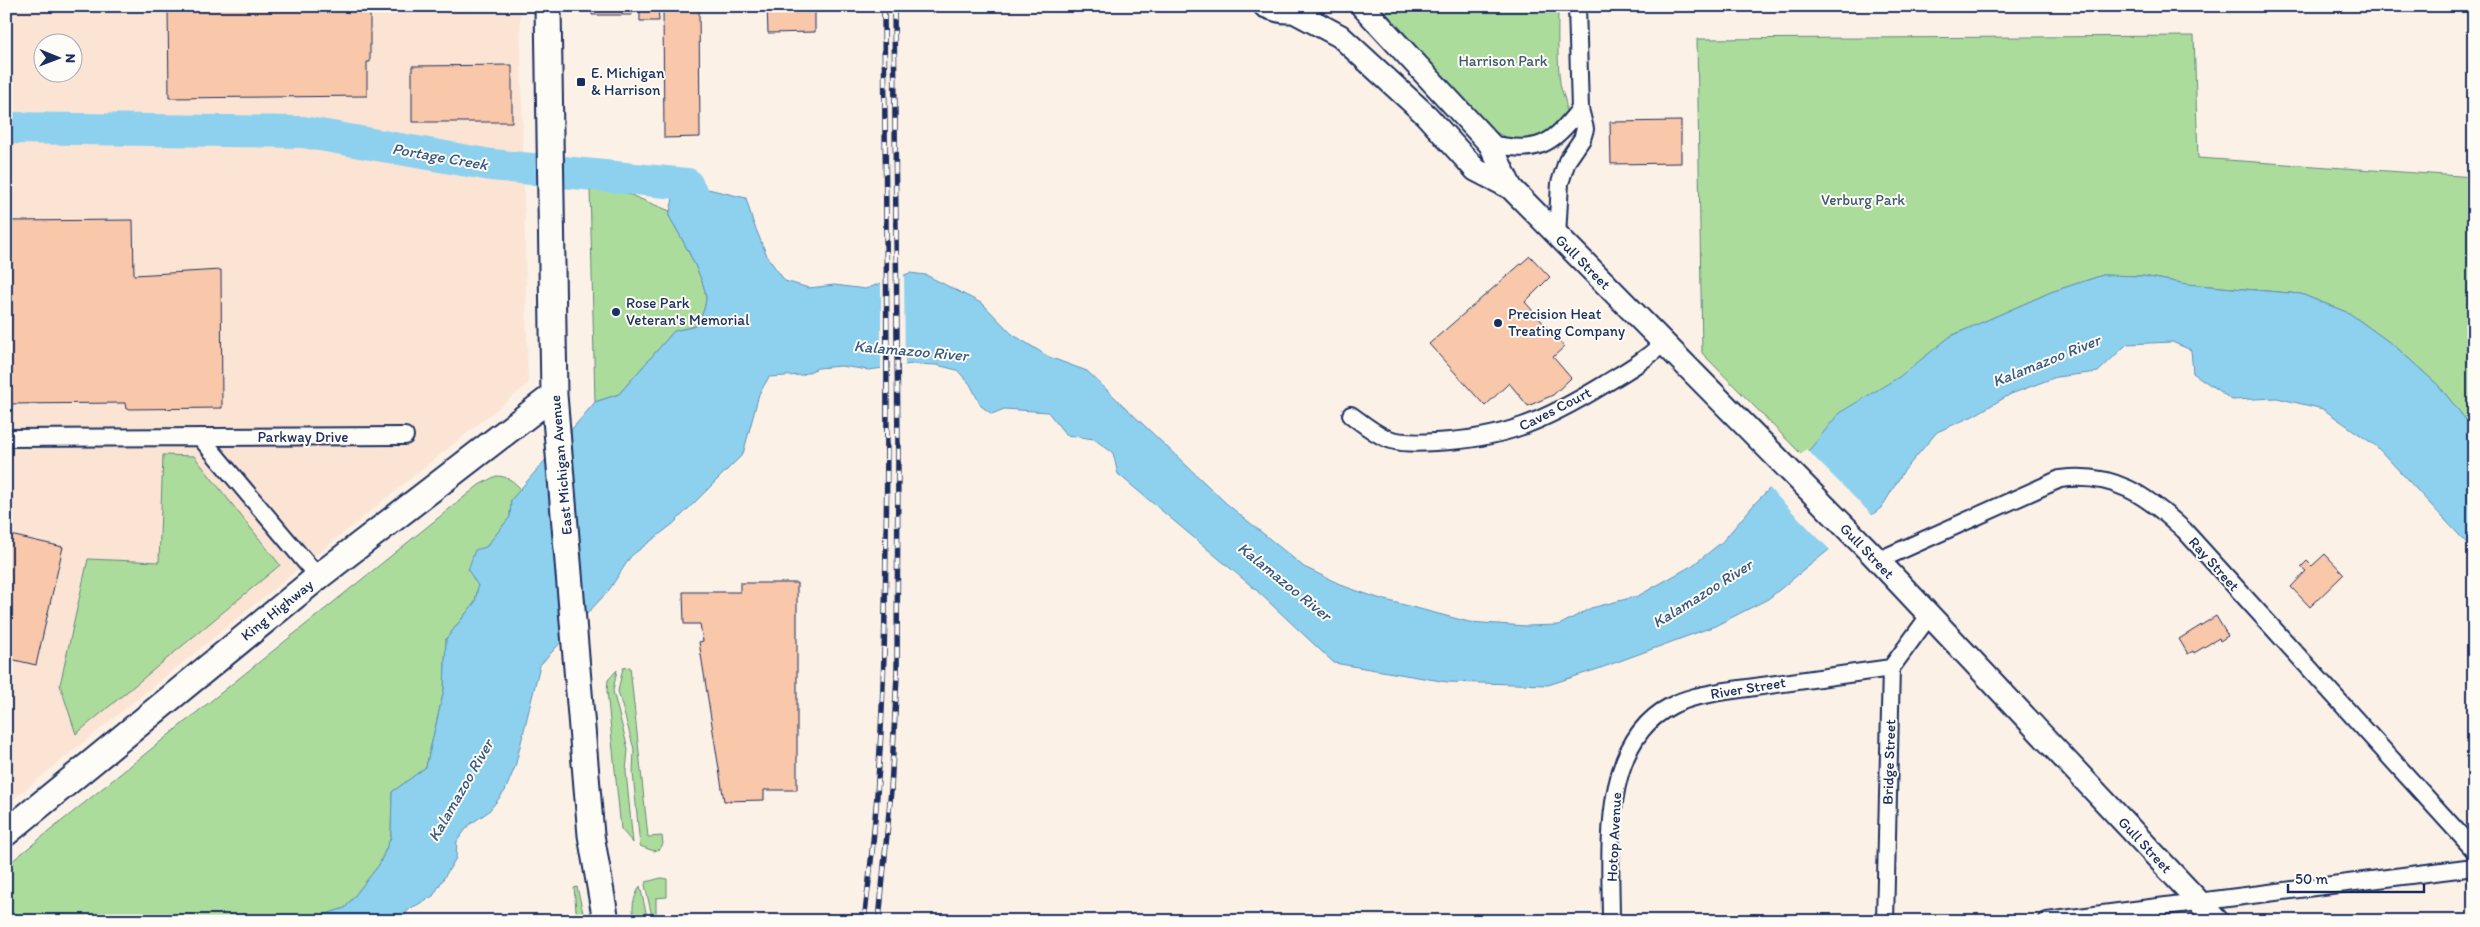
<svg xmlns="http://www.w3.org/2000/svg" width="2480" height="927" font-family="Itim,sans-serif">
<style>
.built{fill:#fbe4d4;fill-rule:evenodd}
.green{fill:#acdc9c;stroke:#64867d}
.water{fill:#8dd1ef;stroke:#5f90b5}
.pier{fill:#fcf1e7}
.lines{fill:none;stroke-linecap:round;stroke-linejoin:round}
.river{stroke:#8dd1ef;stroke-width:32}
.building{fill:#f9c7a9;stroke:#1b2f5e}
.street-casing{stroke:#1b2f5e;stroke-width:20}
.secondary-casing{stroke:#1b2f5e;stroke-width:26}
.primary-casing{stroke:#1b2f5e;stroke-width:29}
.street{stroke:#fdfcf7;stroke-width:16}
.secondary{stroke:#fdfcf7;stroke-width:22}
.primary{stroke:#fdfcf7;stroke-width:25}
.rail-casing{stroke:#1b2f5e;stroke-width:5.5}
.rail{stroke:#fdfcf7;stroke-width:4;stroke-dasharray:11;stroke-linecap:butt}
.poi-dot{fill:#1b2f5e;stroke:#fdfcf7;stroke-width:2}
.labels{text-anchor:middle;stroke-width:4;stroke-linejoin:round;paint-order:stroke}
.park-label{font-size:15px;fill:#3f5a6e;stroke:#fdfcf7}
.poi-label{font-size:15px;fill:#1b2f5e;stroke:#fdfcf7;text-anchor:start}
.street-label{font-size:15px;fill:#1b2f5e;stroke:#fdfcf7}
.water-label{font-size:16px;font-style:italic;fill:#385882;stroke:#fdfcf7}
</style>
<rect width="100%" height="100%" fill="#fcf1e7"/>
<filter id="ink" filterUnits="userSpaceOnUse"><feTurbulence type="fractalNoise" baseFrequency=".02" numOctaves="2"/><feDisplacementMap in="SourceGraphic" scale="10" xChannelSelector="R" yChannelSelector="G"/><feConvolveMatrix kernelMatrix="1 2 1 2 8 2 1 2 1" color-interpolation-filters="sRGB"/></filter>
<g filter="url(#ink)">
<path class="built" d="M6 6H520L528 384 6 805ZM42 42H72V72H42Z"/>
<path class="green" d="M1380 6H1558C1558 32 1557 58 1560 83 1561 92 1567 100 1566 109 1565 117 1560 122 1554 127 1533 143 1512 144 1491 129Z
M2194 36 2198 158 2474 177V430L2439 386 2396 347 2349 313 2301 294 2187 284 2143 276 2103 275 2051 292 1951 336 1803 456 1702 353 1697 39Z
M601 183 670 211 669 216C679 233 705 280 706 297 706 308 701 317 696 326L674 331 619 394 595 402 590 188Z
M163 455 194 456 280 565 76 734 60 685 88 559 159 562Z
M496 476C507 476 513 481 521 489L511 500 510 517 486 547 475 602 446 639 444 690 426 767 392 792 391 837 379 865 345 908 304 921H6V866L479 485Z
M630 667 648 837 662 836 663 844 660 849 654 851 640 846 633 773 634 749 618 691 623 668Z
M617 670 613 691 628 749 626 772 633 843 621 829 607 691 608 680Z
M661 878 667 879V897L656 898V916H676L677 921H685H653L645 885 646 882Z
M640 886 648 921H635C631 906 633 900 640 886Z
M577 887 585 921H577L574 888Z"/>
<path class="water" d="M687 184 746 198 753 222 768 258 785 281 809 288 835 285 865 289 910 273 926 275 983 304 1012 334 1049 357 1087 371 1227 504 1304 567 1346 587 1378 598 1469 622 1526 626 1559 625 1591 608 1638 596 1693 565 1722 542 1757 501 1811 448 1839 413 1899 377 1951 336 2051 292 2103 275 2143 276 2187 284 2301 294 2349 313 2396 347 2439 386 2474 430V551L2376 446 2323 409 2277 398 2232 400 2193 373 2191 350 2172 342 2127 344 2098 372 2056 377 2011 394 1973 416 1937 432 1903 472 1882 507 1768 599 1715 626 1598 669 1548 685 1447 682 1334 663 1255 589 1118 474 1113 453 1094 439 1066 435 1048 412 1004 409 992 414 981 406 970 384 957 370 937 365 912 364 869 370 841 366 818 368 802 375 769 377 759 394 743 454 673 524 631 556 609 590 540 665 515 767 505 791 488 812 469 825 457 841 456 858 433 896 408 910 402 921H304L345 908 379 865 391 837 392 792 426 767 444 690 446 639 475 602 478 586 468 570 475 550 486 547 510 517 511 500 595 402 619 394 674 331 696 326C701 317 706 308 706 297 705 280 679 233 669 216L674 194Z"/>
<path class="pier" d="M904 272 905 368 881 371V281Z
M1806 449 1874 517 1832 552 1768 487Z"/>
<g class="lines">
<path class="river" d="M6 128 303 132 491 165 687 184 708 223"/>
</g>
<path class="building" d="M168 6H370V62H367V96L169 98Z
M592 6H631L632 15H592Z
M640 6H658L659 21H640Z
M663 6H699L700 137 664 138Z
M767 6H815V32L768 33Z
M512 65V122H412V66Z
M1681 121V163L1611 164 1610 122Z
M133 220 134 275 221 270 222 408 126 409 125 403 6 404V221Z
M1530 256 1550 277 1525 302 1564 347 1553 357 1571 378 1553 395 1528 406 1509 383 1485 406 1429 344Z
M6 534 63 547 36 665 6 658Z
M2325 554 2344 574 2310 607 2291 587 2306 571 2301 567 2307 561 2312 566Z
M740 583H797V790H764V800L724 801 699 642 703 641 700 624H684L683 592H740Z
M2216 616 2228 636 2220 641 2219 638 2194 653 2193 651 2188 654 2179 639Z"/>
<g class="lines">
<defs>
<path id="street" d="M1490 144C1538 153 1550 147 1580 109
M1557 236 1560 183 1567 161 1582 139 1585 129 1580 109 1577 6
M1351 415C1362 423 1374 433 1386 438 1400 444 1420 443 1435 442 1505 439 1546 420 1605 384 1626 371 1646 360 1664 342
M200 437 318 577
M6 438 405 436
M1877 561 2060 479C2114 472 2146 495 2184 530L2474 850
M1611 921C1611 853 1599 743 1671 706 1686 698 1703 695 1719 692L1891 668
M1885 921 1891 668 1929 616
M2047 921 2474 867"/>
<path id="secondary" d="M1265 6C1281 13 1293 13 1310 8
M1362 6 1490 144 1511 188
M1295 12 1340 36 1426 115 1476 170 1511 188 1871 553 2217 921"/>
<path id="primary" d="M548 6 554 395 591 835 606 921
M6 833 318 577 554 395"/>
</defs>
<use href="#street" class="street-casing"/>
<use href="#secondary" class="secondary-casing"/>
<use href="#primary" class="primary-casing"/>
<use href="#street" class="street"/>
<use href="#secondary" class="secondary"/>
<use href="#primary" class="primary"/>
<defs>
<path id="rail" d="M864 921C881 795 885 667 886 540 889 362 885 184 884 6
M879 921 891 790 897 675 898 450 894 6"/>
</defs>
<use href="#rail" class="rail-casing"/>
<use href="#rail" class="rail"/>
</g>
</g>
<g class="poi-dot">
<rect x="576" y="77" width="10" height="10" rx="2.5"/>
<circle cx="616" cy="312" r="5"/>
<circle cx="1498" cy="323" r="5"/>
</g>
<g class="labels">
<g class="park-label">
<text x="1503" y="66">Harrison Park</text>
<text x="1863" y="205">Verburg Park</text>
</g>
<g class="poi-label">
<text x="591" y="78">E. Michigan<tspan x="591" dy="17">&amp; Harrison</tspan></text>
<text x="626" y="308">Rose Park<tspan x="626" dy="17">Veteran's Memorial</tspan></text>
<text x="1508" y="319">Precision Heat<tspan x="1508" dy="17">Treating Company</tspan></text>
</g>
<g class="street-label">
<text transform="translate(1583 262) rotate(45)" y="5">Gull Street</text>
<text transform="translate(1555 409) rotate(-27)" y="5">Caves Court</text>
<text x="303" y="442">Parkway Drive</text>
<text transform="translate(561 465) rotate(-95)" y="5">East Michigan Avenue</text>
<text transform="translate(1867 551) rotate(46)" y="5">Gull Street</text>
<text transform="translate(2214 564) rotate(48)" y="5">Ray Street</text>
<text transform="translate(277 610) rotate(-39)" y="5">King Highway</text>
<text transform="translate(1748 688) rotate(-9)" y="5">River Street</text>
<text transform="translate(1889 762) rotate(-88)" y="5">Bridge Street</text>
<text transform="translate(1614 837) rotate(-87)" y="5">Hotop Avenue</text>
<text transform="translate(2145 845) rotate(47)" y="5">Gull Street</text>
</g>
<g class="water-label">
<text transform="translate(440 156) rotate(10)" y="6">Portage Creek</text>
<text transform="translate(911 350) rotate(5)" y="6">Kalamazoo River</text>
<text transform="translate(2046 360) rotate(-22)" y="6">Kalamazoo River</text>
<text transform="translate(1285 581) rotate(39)" y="6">Kalamazoo River</text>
<text transform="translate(1702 593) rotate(-32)" y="6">Kalamazoo River</text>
<text transform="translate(460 790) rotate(-60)" y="6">Kalamazoo River</text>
</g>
</g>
<rect width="2480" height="927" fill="none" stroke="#fdfcf7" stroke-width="25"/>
<rect x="12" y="12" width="2455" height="902" fill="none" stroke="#1b2f5e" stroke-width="2" filter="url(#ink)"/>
<g transform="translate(58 58) rotate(91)"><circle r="24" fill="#fdfcf7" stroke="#a3aaba"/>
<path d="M0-4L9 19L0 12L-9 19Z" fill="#1b2f5e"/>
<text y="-8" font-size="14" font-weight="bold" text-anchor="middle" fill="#1b2f5e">N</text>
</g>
<path d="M2288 884v8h136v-8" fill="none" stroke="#1b2f5e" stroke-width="2.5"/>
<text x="2295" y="884" font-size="15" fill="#1b2f5e" stroke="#fdfcf7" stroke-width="4" paint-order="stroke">50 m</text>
</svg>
